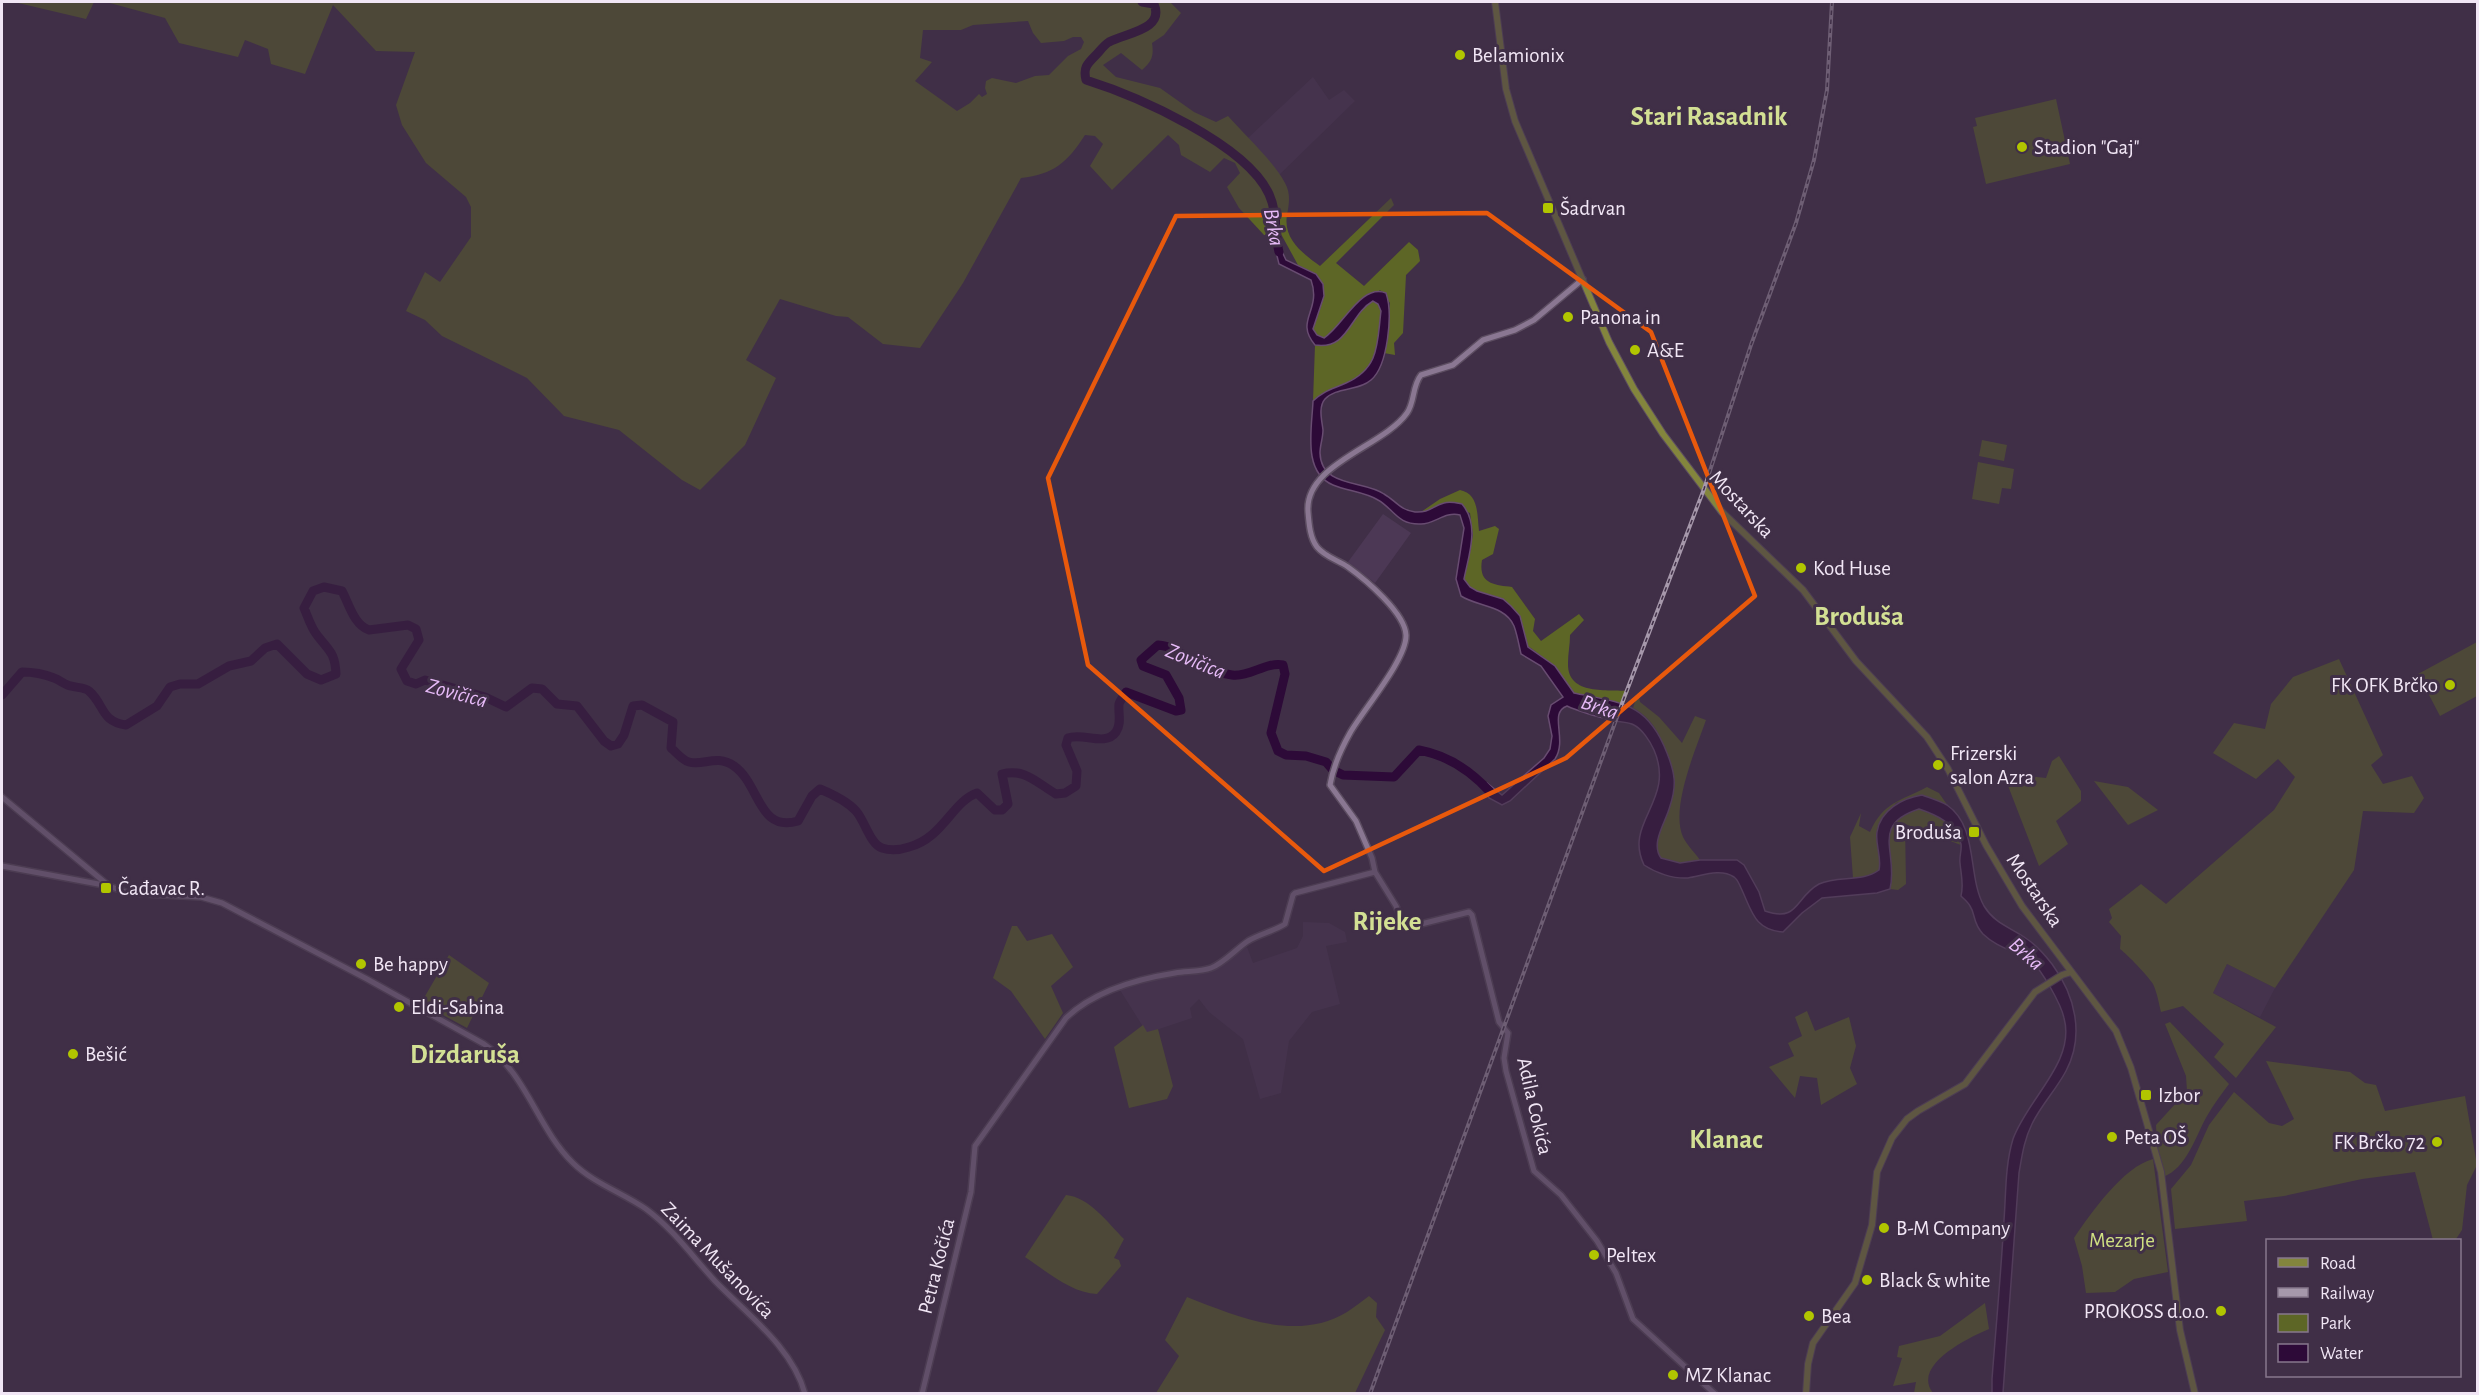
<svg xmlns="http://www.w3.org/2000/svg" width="2479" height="1395" font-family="'Alegreya Sans',sans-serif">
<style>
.built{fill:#4c3855}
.green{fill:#5d6626;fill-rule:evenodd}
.water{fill:#2d0a38;stroke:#684c71;stroke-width:1.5}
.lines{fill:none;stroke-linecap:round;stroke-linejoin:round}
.river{stroke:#2d0a38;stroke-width:9}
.minor-casing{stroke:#5c4d61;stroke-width:8}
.major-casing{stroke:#5c4d61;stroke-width:8}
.minor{stroke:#8a7792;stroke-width:5}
.major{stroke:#83853d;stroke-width:6}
.rail-casing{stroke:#a698ab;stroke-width:4}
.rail{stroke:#402f47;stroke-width:1.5;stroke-dasharray:4.5;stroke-linecap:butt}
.marked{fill:none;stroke:#e8590c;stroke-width:4.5;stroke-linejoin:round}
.poi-dot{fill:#b1c500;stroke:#402f47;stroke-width:2}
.labels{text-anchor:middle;stroke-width:6;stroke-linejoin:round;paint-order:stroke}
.poi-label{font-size:21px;fill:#f1e6f5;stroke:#402f47;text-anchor:start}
.street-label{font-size:21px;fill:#f1e6f5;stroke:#402f47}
.park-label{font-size:21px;fill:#d0e082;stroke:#402f47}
.water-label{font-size:22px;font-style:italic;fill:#e6baf7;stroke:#402f47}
.district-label{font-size:27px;font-weight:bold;fill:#d3e094;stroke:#402f47}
</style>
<rect width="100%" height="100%" fill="#402f47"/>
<path class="built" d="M1313 77 1329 100 1344 90 1355 101 1279 175 1248 138Z
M1383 514 1411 533 1375 583 1348 562Z
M1303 922 1329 923 1345 932 1347 942 1326 946 1340 1004 1312 1012 1289 1041 1281 1093 1260 1099 1243 1039 1209 1012 1199 999 1190 1008 1192 1018 1147 1033 1120 990 1132 985 1169 976 1194 975 1211 971 1247 947 1253 963 1297 948 1303 936Z
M2227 964 2275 988 2260 1017 2213 993Z"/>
<path class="green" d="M14 2H94L86 19Z
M106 2H1170L1181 13 1164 35 1152 43C1154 56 1152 61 1142 70L1121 53 1103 65 1116 77 1160 88 1194 112 1216 122 1228 116C1244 134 1275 163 1285 183 1291 194 1289 204 1287 215 1283 239 1302 253 1320 266L1391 198 1394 205 1336 263 1364 286 1409 242 1418 250 1420 261 1406 275 1403 333 1394 343 1395 355 1384 353 1390 303 1380 290 1324 338 1316 335 1313 329 1324 296 1316 274 1298 265 1281 234 1264 235 1239 208 1227 187 1240 173 1235 163 1224 158 1210 172 1181 155 1179 145 1168 135 1112 190 1090 166 1103 144 1095 136 1085 135C1067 163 1054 174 1021 178L963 283 920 348 883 344 848 317 836 316 780 299 746 360 776 378 745 445 700 490 682 480 619 430 564 416 527 378 442 336 425 320 406 311 425 272 440 282 471 237V207L466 197 426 163 402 125 396 105 415 52 376 51 333 5 305 74 271 64 268 49 245 40 238 57 179 43 165 18ZM1028 21 1033 33 1041 43 1064 41 1073 37H1081L1084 42 1081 49 1068 56 1049 75 1035 76 1016 83 992 78 986 81 985 88 987 94 982 97 979 94 970 103 957 111 915 81 932 62 920 58 923 30H961L973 25Z
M2056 99 2070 164 1986 184 1973 127 1977 126 1975 118Z
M1373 301 1378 304 1381 311C1377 343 1380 368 1346 383 1333 389 1323 391 1313 401L1315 345C1349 350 1349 315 1373 301Z
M1982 440 2007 445 2004 461 1979 456Z
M1978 462 2014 469 2011 489 2002 488 1999 504 1972 499Z
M1460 490C1479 494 1477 514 1479 531L1495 526 1499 529 1493 554 1482 560C1478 584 1494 585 1512 587L1535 619 1533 631 1541 641 1579 614 1584 620 1570 635C1570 645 1568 653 1568 663 1567 696 1608 689 1629 691L1623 705 1574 693 1555 666 1528 646 1520 616 1470 587 1464 579 1473 535 1470 513 1444 503 1430 512H1421L1440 499Z
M2477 642V696L2440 716 2418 674Z
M2339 659 2383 755 2371 765 2383 784 2412 776 2424 798 2414 813 2363 811 2354 870 2275 988 2227 964 2213 993 2276 1027 2236 1078 2214 1057 2224 1044 2183 1006 2161 1012C2159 1004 2157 992 2153 984 2148 976 2128 955 2120 949L2121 936 2109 922 2112 918 2109 909 2141 884 2166 904 2274 810 2295 777 2278 759 2256 779 2213 753 2234 723 2265 729 2271 704 2293 677Z
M1638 693 1640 702 1659 717 1682 743 1695 716 1706 720C1696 749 1670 808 1683 837 1687 845 1695 853 1700 860 1688 862 1662 868 1657 852 1653 838 1666 819 1670 807 1673 798 1671 788 1670 779 1667 751 1660 722 1633 708Z
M2059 756 2081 791V801L2056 821 2068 844 2039 866 2005 778 2018 775 2046 778 2052 761Z
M2094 781 2128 787 2158 810 2128 825Z
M1927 787 1939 793 1948 806 1922 795 1896 803 1877 831 1880 860 1879 870 1864 878H1853L1850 837 1861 813 1859 826 1870 832C1883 802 1901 801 1927 787Z
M1919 809C1944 817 1948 822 1961 845L1905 824 1906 884 1898 890 1890 889C1898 853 1869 825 1919 809Z
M1012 926H1017L1027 941 1052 934 1073 967 1051 986 1063 1013 1045 1039 1011 991 993 978Z
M449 955 489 983 467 1028 421 1003Z
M1807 1011 1815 1031 1849 1017 1856 1046 1850 1068 1857 1084 1821 1105 1817 1078 1800 1076 1795 1098 1769 1067 1794 1056 1788 1043 1802 1036 1795 1017Z
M2170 1022 2229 1084C2221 1095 2213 1105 2207 1116 2195 1137 2187 1168 2163 1177L2157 1147 2156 1125 2187 1091 2186 1076 2165 1024Z
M1143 1025 1147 1032 1158 1029 1173 1086 1167 1099 1129 1108 1114 1047Z
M2266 1061 2350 1072 2365 1083 2376 1085 2385 1111 2465 1096 2477 1165 2467 1185 2462 1230 2456 1239 2433 1240 2415 1172 2362 1179 2284 1196 2244 1201 2247 1221 2175 1229 2171 1189 2191 1165 2209 1125 2234 1092 2269 1123 2282 1126 2294 1119Z
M2153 1159 2168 1272 2134 1279 2115 1292 2086 1293 2082 1266 2074 1238C2091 1213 2123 1167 2153 1159Z
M1066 1195C1089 1197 1108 1223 1124 1239L1114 1258 1119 1260 1121 1266 1097 1294C1071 1293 1046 1271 1025 1257Z
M1369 1296 1377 1303 1376 1317 1385 1330 1355 1393H1156L1179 1356 1165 1340 1187 1297C1236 1316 1296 1343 1347 1312 1355 1307 1362 1301 1369 1296Z
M1985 1303 1989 1329C1970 1337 1911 1365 1933 1393H1914L1916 1382 1893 1386 1902 1358 1897 1357 1899 1346 1940 1336Z"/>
<path class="water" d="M1277 241 1286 260 1316 274 1323 284 1324 296 1313 329 1317 335 1324 338C1343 326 1361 283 1386 293 1393 313 1388 366 1371 380 1359 391 1336 387 1325 399 1318 407 1322 421 1323 430 1323 438 1320 445 1320 453 1321 488 1364 480 1384 494 1396 501 1400 510 1415 512 1430 513 1432 506 1444 503 1450 501 1457 503 1462 504 1480 525 1469 554 1464 579L1470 587 1477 591 1503 599 1511 606 1520 616 1528 647 1555 666 1574 693C1623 703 1648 703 1667 753 1675 773 1677 785 1670 806 1666 822 1650 843 1661 858L1680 863 1700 860H1737L1744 865 1759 892 1765 911C1799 923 1795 897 1819 884 1838 875 1861 883 1879 870 1882 857 1875 845 1877 832 1880 810 1903 798 1922 795 1930 798 1940 801 1947 805 1979 827 1967 876 1984 906 1995 924 2010 927 2027 939 2036 945 2045 955 2052 964 2075 995 2085 1035 2066 1071 2056 1090 2041 1105 2032 1124 2024 1140 2022 1156 2019 1173L2003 1393H1992V1379C1996 1326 2001 1273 2004 1220 2006 1194 2005 1165 2013 1139 2027 1099 2076 1062 2064 1018 2061 1004 2041 968 2030 960 2015 951 1996 947 1983 934 1972 922 1976 915 1970 906 1968 902 1964 899 1961 896 1964 884 1961 875 1960 863 1959 857 1962 850 1961 844 1955 823 1937 815 1919 809 1869 825 1899 853 1890 889L1877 893 1822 898 1802 913 1783 932C1754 930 1752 911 1741 888 1739 884 1738 880 1734 877 1720 868 1702 876 1688 878 1673 879 1656 873 1644 865 1623 822 1676 801 1654 750 1650 741 1642 729 1634 725 1629 722 1621 722 1615 721 1599 717 1582 713 1567 706 1548 713 1568 739 1555 759L1510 801 1502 805 1489 798 1481 783H1487L1502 795 1544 758 1550 749 1552 736 1548 716 1551 705 1563 697 1541 666 1521 654C1519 645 1517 634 1514 626 1505 605 1478 607 1461 596L1456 579 1464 528 1460 515C1445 511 1435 524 1421 524 1397 525 1394 509 1378 500 1365 492 1347 491 1333 485 1302 472 1312 428 1313 401 1323 391 1333 389 1346 383 1380 368 1377 343 1381 311L1378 304 1373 301C1349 315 1349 350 1315 345 1294 320 1322 311 1311 280L1279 264 1276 252Z"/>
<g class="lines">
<path class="river" d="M1142 2 1154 4C1165 30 1125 33 1109 42 1104 45 1100 51 1095 56 1087 64 1083 68 1086 80 1137 96 1246 144 1269 194 1278 214 1274 232 1279 252
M2 695 22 672C32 672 44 674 54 678 60 680 65 685 71 686 77 688 84 687 89 691 105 705 100 721 126 725L157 706 170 687 180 684H198L229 666 251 661 265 648 277 644 307 674 321 680 336 674C335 652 329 651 317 635 311 628 308 617 304 608L313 591 324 587 342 591C349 604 354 625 369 630L408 625 416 629 419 640 401 669 407 681 416 684 425 680 485 697 506 707 532 688 542 689 557 704 577 706 604 741 611 746 618 744 624 735 633 706 642 705 673 722 671 748C677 753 682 760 689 762 703 766 717 754 734 766 760 784 758 833 798 821L812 796 820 789C832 794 847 801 856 811 865 821 870 844 882 848 891 851 900 850 909 847 943 838 952 802 977 793L995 810H1002L1008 804 1002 774C1025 768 1037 783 1056 794L1065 793 1076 786 1077 771 1066 745 1068 738C1083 732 1105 747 1116 732 1122 723 1118 714 1119 704 1120 700 1124 696 1126 692L1176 711 1181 710 1179 698 1166 675 1143 666 1141 660 1158 645C1178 646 1187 661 1204 668 1212 671 1224 674 1232 675 1250 677 1265 662 1283 665L1285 674 1271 733 1278 751 1286 755 1306 756 1326 762 1333 770 1343 775 1394 777 1419 750C1446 755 1471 771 1490 792"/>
<defs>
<path id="minor" d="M1583 279 1534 320 1515 330 1483 340 1453 365 1421 375C1412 386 1415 402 1407 413 1383 447 1304 464 1308 512 1309 524 1310 538 1317 547 1325 557 1338 560 1348 567 1366 580 1405 613 1406 635 1407 659 1363 710 1350 733 1341 749 1333 767 1330 785L1356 821 1372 858 1375 872 1396 906 1404 925 1413 926 1469 912 1472 915 1499 1022 1508 1033 1504 1058 1506 1071 1534 1171 1561 1195 1597 1241 1616 1273 1633 1319 1715 1394
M2 797 108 885
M2 866 109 886 128 893 201 897 222 903 367 979 484 1044C527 1074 537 1128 573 1163 593 1183 623 1193 646 1209 673 1229 693 1257 715 1281 747 1314 793 1348 805 1394
M922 1394 971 1192 975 1146 1066 1018C1094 991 1137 979 1175 973 1187 971 1200 972 1211 968 1224 963 1236 949 1248 941 1260 934 1274 931 1285 924L1293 895 1295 893 1375 872"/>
<path id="major" d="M1495 2 1506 89 1515 121 1609 342 1634 389 1663 434 1722 512 1803 590 1856 661 1927 737 1948 769 1986 845 2022 906 2116 1031 2131 1068 2161 1172 2180 1330 2195 1394
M1806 1394 1808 1364 1813 1343 1855 1283 1872 1225 1877 1172 1892 1138 1907 1119 1918 1111 1965 1084 2035 992 2062 975 2071 972"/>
</defs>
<use href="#minor" class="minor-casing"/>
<use href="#major" class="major-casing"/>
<use href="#minor" class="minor"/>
<use href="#major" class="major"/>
<defs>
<path id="rail" d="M1370 1394 1624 698 1704 489 1751 345 1796 223 1814 160 1827 90 1832 2"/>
</defs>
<use href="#rail" class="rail-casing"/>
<use href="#rail" class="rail"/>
</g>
<path d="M0 0H2479V1395H0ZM1487 213 1651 332 1755 596 1566 758 1324 871 1088 665 1048 478 1176 216Z" fill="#402f47" fill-opacity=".55" fill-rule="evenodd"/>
<path class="marked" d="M1487 213 1651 332 1755 596 1566 758 1324 871 1088 665 1048 478 1176 216Z"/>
<g class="poi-dot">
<circle cx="1460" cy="55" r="6"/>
<circle cx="2022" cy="147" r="6"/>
<rect x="1542" y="202" width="12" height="12" rx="3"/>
<circle cx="1568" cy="317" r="6"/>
<circle cx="1635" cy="350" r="6"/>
<circle cx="1801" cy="568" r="6"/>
<circle cx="2450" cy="685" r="6"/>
<circle cx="1938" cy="765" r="6"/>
<rect x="1968" y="826" width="12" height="12" rx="3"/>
<rect x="100" y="882" width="12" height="12" rx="3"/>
<circle cx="361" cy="964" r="6"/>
<circle cx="399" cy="1007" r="6"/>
<circle cx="73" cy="1054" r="6"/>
<rect x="2140" y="1089" width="12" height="12" rx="3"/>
<circle cx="2112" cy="1137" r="6"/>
<circle cx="2437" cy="1142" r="6"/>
<circle cx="1884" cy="1228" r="6"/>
<circle cx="1594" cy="1255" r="6"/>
<circle cx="1867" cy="1280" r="6"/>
<circle cx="2221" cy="1311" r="6"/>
<circle cx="1809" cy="1316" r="6"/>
<circle cx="1673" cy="1375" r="6"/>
</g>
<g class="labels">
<g class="poi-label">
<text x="1472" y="62">Belamionix</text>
<text x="2034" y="154">Stadion "Gaj"</text>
<text x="1560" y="215">Šadrvan</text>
<text x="1580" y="324">Panona in</text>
<text x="1647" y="357">A&amp;E</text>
<text x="1813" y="575">Kod Huse</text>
<text x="2438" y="692" text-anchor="end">FK OFK Brčko</text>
<text x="1950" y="760">Frizerski<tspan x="1950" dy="24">salon Azra</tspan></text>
<text x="1962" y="839" text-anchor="end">Broduša</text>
<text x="118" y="895">Čađavac R.</text>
<text x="373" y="971">Be happy</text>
<text x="411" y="1014">Eldi-Sabina</text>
<text x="85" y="1061">Bešić</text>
<text x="2158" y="1102">Izbor</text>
<text x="2124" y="1144">Peta OŠ</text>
<text x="2425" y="1149" text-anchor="end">FK Brčko 72</text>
<text x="1896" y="1235">B-M Company</text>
<text x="1606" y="1262">Peltex</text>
<text x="1879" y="1287">Black &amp; white</text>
<text x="2209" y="1318" text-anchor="end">PROKOSS d.o.o.</text>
<text x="1821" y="1323">Bea</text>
<text x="1685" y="1382">MZ Klanac</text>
</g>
<g class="street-label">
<text transform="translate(1742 504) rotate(47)" y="7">Mostarska</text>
<text transform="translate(2035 890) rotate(56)" y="7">Mostarska</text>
<text transform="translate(1535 1106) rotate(77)" y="7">Adila Cokića</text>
<text transform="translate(718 1260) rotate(46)" y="7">Zaima Mušanovića</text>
<text transform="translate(936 1266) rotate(-76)" y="7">Petra Kočića</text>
</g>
<g class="park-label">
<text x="2122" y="1247">Mezarje</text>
</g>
<g class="water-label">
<text transform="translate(1275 227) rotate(80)" y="8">Brka</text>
<text transform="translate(1196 660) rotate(22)" y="8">Zovičica</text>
<text transform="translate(457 692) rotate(15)" y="8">Zovičica</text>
<text transform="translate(1600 706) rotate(19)" y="8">Brka</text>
<text transform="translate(2027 953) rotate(41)" y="8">Brka</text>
</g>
<g class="district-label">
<text x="1709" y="125">Stari Rasadnik</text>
<text x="1859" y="625">Broduša</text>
<text x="1387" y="930">Rijeke</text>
<text x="465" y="1063">Dizdaruša</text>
<text x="1726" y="1148">Klanac</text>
</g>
</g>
<rect width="2479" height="1395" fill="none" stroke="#f1e6f5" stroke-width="6"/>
<rect x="2266" y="1239" width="195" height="138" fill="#402f47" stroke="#87788d" stroke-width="1.5"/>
<rect x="2278" y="1258" width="30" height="9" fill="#83853d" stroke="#87788d" stroke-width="1.5"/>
<text x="2320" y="1269" font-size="18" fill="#f1e6f5">Road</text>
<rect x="2278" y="1288" width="30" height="9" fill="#a698ab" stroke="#87788d" stroke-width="1.5"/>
<text x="2320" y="1299" font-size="18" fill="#f1e6f5">Railway</text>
<rect x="2278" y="1314" width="30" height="18" fill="#5d6626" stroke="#87788d" stroke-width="1.5"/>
<text x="2320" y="1329" font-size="18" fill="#f1e6f5">Park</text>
<rect x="2278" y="1344" width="30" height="18" fill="#2d0a38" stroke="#87788d" stroke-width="1.5"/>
<text x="2320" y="1359" font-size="18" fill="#f1e6f5">Water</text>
</svg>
